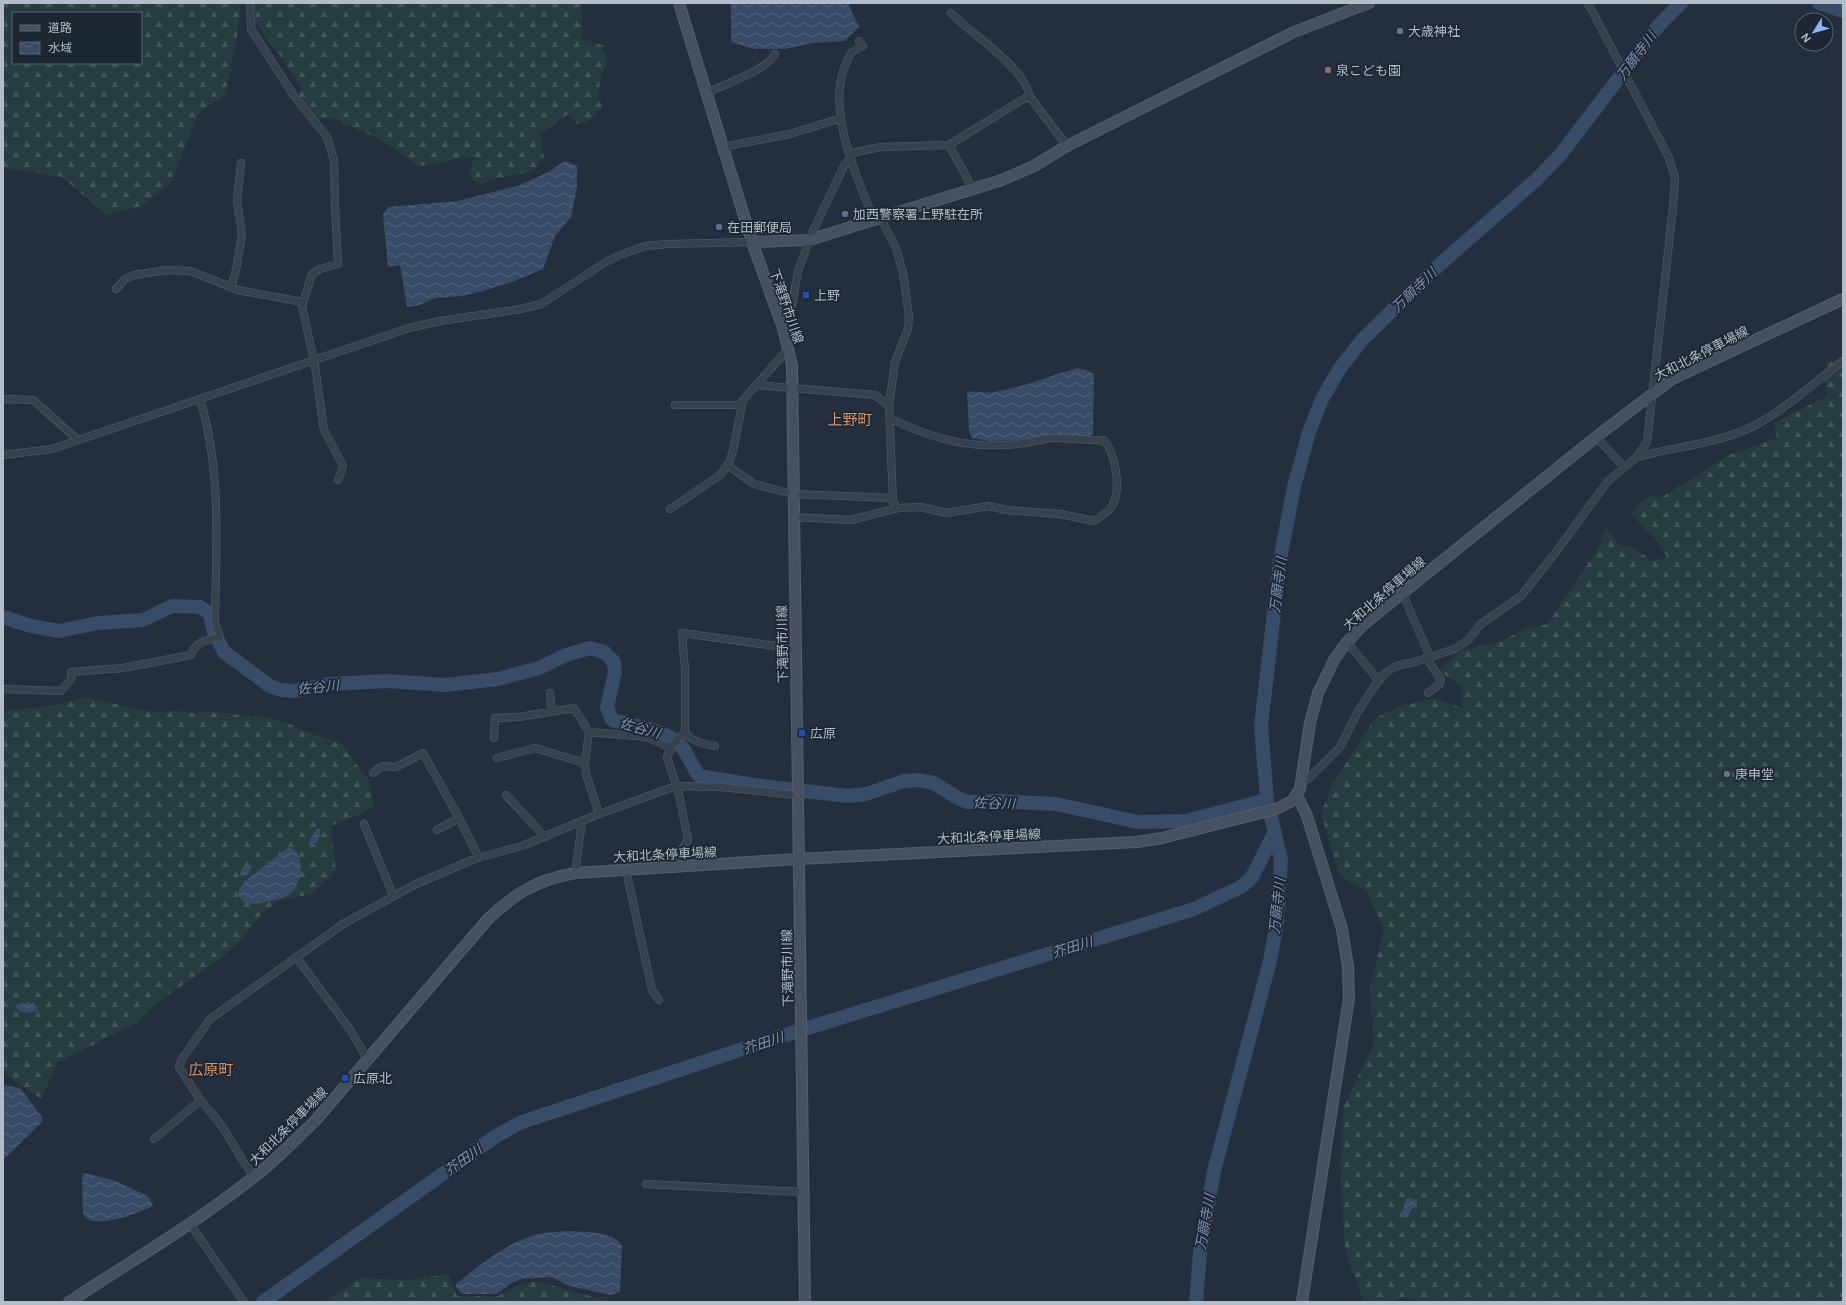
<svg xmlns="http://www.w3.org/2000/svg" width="1846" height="1305" font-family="'DM Sans','Noto Sans JP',sans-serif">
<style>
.forest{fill:url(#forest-firs);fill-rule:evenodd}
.water{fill:url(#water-waves)}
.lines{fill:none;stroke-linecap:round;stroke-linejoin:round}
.river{stroke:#394c67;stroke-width:14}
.street-casing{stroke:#565f6c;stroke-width:8}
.secondary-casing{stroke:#565f6c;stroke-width:12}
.street{stroke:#38414e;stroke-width:7}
.secondary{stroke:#465061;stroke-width:10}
.worship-dot{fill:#6b7280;stroke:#1d2633;stroke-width:1.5}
.education-dot{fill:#8d6e63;stroke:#1d2633;stroke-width:1.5}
.service-dot{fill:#5c6f8a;stroke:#1d2633;stroke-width:1.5}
.transit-dot{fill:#1a4fb4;stroke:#1d2633;stroke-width:1.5}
.labels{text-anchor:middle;stroke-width:3.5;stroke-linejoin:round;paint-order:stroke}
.poi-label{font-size:13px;fill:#b4bcc9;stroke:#1d2633;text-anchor:start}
.street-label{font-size:13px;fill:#b4bcc9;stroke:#1d2633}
.water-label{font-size:14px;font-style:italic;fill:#7c92b1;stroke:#1d2633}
.quarter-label{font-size:15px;fill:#d59563;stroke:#1d2633}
</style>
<defs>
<pattern id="forest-firs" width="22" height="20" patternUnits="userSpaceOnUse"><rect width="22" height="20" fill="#263c3f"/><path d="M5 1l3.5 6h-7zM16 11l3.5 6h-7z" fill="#435659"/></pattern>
<pattern id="water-waves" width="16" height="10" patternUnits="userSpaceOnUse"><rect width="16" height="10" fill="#394c67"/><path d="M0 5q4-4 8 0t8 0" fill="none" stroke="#53647b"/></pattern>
</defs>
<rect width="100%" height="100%" fill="#242f3e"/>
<path class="forest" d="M3 3H241L237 37 225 96 199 112 171 183 142 206 107 215 62 177 3 168ZM13 13H141V63H13Z
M253 3H582V39L606 46 602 49 607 55 606 67 600 76 599 100 603 106C596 116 589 123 577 124L568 114 540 134 544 158 532 172 507 176 477 185 469 175 474 157 459 158 438 164 418 166C393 146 373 134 342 124L341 120 325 118 318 121 298 98 301 88 279 54 267 40 258 25 253 22Z
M1843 359V1302H1424L1402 1297 1396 1302H1364L1345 1251 1340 1165 1344 1106 1374 1043 1370 988 1384 929 1366 891 1339 875 1321 813 1332 785 1375 718 1402 706 1435 698 1462 708 1461 685 1438 671 1462 650 1499 642 1527 628 1547 624 1599 547 1606 528 1619 545 1632 547 1653 561 1667 557 1654 537 1647 532 1631 513 1644 499 1652 495 1659 499 1729 455 1777 438 1774 423 1827 396 1824 373 1827 363Z
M84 697 152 712 179 711 194 713 214 712 269 718 293 725V727L342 744 369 781 374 806 360 814 331 826 336 871 312 894 281 900 262 913 242 939 219 960 158 1002 135 1024 57 1063 41 1099 8 1076 3 1069V711L53 706Z
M448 1274 457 1296H498L518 1285 536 1281 612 1302H324L360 1278 408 1280Z"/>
<path class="water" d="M731 3H848L859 27 845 41 812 43 785 49H755L731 42Z
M565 161 577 166V187L571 217 555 236 543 269 512 282 483 291 462 296 435 298 420 305 407 307 400 265 388 267 383 214 388 207 458 201 517 186 547 173Z
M1077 368 1086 370 1094 374 1093 434 1090 437 1055 434 1020 440 990 441 972 438 969 430 967 392C976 390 984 394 994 392 1022 388 1049 376 1077 368Z
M319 828 321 830C319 837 317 847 309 848 309 841 313 831 319 828Z
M289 847C292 849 297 851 298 855 304 865 300 885 291 893 285 899 255 905 246 904L239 896 238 892 245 881Z
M252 866 248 874 243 877 240 875 241 870 243 867Z
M28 1003H34L39 1011 26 1013 18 1010 16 1006 18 1004Z
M3 1085 20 1088 42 1117V1122L3 1160Z
M84 1173 113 1180 148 1196 153 1206C140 1212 90 1233 83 1213 82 1210 83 1185 82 1178Z
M1409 1198 1417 1200V1206L1412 1209 1406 1219 1402 1212 1406 1200Z
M568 1231C584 1232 612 1231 622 1245L620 1292 610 1295 570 1286 551 1277 522 1279 512 1283 496 1294H462L455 1285C478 1266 503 1246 531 1236 542 1232 556 1232 568 1231Z"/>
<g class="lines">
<path class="river" d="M1819 3 1843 11
M3 617 31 626 59 631 98 623 143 620 172 606 200 607 210 614 214 633 224 652 270 686 281 690 295 691 329 684 388 681 445 685 498 679 539 668 566 655 590 648 604 652 614 662 615 672 607 707 612 720C634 726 666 729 681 746 688 754 692 767 699 776L754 785 848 796 866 794 904 781 917 780 934 783 956 797 967 802 998 801 1056 804 1138 822 1186 821 1267 800
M263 1302 496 1136 522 1122 788 1034 1194 909 1241 887 1252 877 1275 832
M1196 1302 1200 1253 1214 1171 1270 961 1277 922 1281 860 1267 800 1261 726 1280 560 1294 487 1309 432 1322 399 1340 368 1363 339 1438 266 1536 180 1561 154 1659 25 1681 3"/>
<defs>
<path id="street" d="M250 3 251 29 294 96 327 137 334 160 335 207 338 264 320 269 312 274 302 306 315 366 324 430 343 466 338 480
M951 13C973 36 1024 66 1030 97L1067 146
M859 41 863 46C859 48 855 50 852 52 849 55 847 62 845 66 827 109 856 178 874 219
M706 93C725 84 764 72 775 54
M949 145 973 189
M722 147 790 134 841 118
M850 153 881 147 949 145 1030 95
M880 217 896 248 903 273 909 316 908 329 895 362 889 406 893 502 898 508
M231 287 236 270 242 234 237 201 241 163
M116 289 125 279 134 275 167 270 190 271 238 290 303 302
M783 328 788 327 798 271 812 233 845 164 851 159
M757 385 875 395 889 406
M3 399 33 400 78 440
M675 405H742
M1596 437 1624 467
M1639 454 1641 456C1675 447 1712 444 1745 430 1781 414 1812 384 1843 361
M3 455 52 449 409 328 440 321 521 309 541 304 606 262 623 254 645 246 668 244 752 242
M727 465 754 484 793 494 893 498
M670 509 720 475 729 463 733 451 743 400 789 348
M793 517 851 520 898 508 921 507 946 513 989 506 1006 510 1060 514 1094 521C1099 517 1108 513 1111 508 1122 491 1116 455 1104 440 1087 441 1071 438 1055 438 1043 438 1030 443 1018 444 972 449 935 440 894 420H890
M1402 592 1430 657
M1347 642 1379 681
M1427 659 1441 680 1440 684 1428 693
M3 689 61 691 71 679V672L123 668 191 655C196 641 207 640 220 637L215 622C216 548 222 471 200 399
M550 693 552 711
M589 732 585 763 586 774 599 814
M494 738 495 718 519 717 574 708 589 732 647 737 670 748
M715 746C704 744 692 742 685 732V670L682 633 776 646 796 651
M497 758 535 748 585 763
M373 773 382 766 396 767 423 753 459 818 479 858
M1302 781 1308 779 1340 747 1357 713 1376 684 1385 673 1396 666 1418 661 1455 649 1468 640 1481 624 1521 596 1556 552 1608 481 1637 457 1647 442 1673 207 1675 178 1669 158 1588 3
M506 795 545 837
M364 824 393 895
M437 830 459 818
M669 867 688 840 679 794 667 757 672 746 685 732
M626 870 652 990 659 1000
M575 873 582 822
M296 957 349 1028 368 1060
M154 1139 201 1100
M255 1177 246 1166 222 1126 199 1098 179 1067 182 1059 210 1019 343 924 416 884 477 858 522 846 599 814 676 786 720 787 797 795
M646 1184 803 1192
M190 1224 244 1302"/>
<path id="secondary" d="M679 3 752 242 783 328 792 365 805 1302
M752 242 809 240 1002 180 1034 166 1067 146 1294 32 1369 3
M1297 795 1307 816 1342 929 1348 967 1349 998 1302 1302
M69 1302C131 1261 196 1223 254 1177 276 1160 295 1140 315 1121L488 919C517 892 537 880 575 873L798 859 1137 842 1162 838 1276 809 1292 801 1300 789 1310 723 1318 693 1335 658 1347 642 1364 624 1596 437 1672 379 1843 299"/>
</defs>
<use href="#street" class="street-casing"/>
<use href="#secondary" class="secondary-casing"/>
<use href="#street" class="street"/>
<use href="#secondary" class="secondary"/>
</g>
<g class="worship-dot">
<circle cx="1400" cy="31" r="4"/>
<circle cx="1727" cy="774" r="4"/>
</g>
<circle class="education-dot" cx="1328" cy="70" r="4"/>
<g class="service-dot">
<circle cx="845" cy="214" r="4"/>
<circle cx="719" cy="227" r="4"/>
</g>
<g class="transit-dot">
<rect x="802" y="291" width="8" height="8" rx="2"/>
<rect x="798" y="729" width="8" height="8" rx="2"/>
<rect x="341" y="1074" width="8" height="8" rx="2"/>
</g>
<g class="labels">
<g class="poi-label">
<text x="1408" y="36">大歳神社</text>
<text x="1336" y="75">泉こども園</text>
<text x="853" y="219">加西警察署上野駐在所</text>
<text x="727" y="232">在田郵便局</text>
<text x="814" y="300">上野</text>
<text x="810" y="738">広原</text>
<text x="1735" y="779">庚申堂</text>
<text x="353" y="1083">広原北</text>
</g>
<g class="street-label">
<text transform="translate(787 306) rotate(71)" y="5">下滝野市川線</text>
<text transform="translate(1701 353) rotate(-27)" y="5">大和北条停車場線</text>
<text transform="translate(1384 593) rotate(-41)" y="5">大和北条停車場線</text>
<text transform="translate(782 644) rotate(-91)" y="5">下滝野市川線</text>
<text transform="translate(989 836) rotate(-3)" y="5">大和北条停車場線</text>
<text transform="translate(665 854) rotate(-3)" y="5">大和北条停車場線</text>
<text transform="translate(787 968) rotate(-91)" y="5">下滝野市川線</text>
<text transform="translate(288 1126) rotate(-45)" y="5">大和北条停車場線</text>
</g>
<g class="water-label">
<text transform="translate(1636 56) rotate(-53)" y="5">万願寺川</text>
<text transform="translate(1414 290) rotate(-44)" y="5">万願寺川</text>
<text transform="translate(1278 585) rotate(-83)" y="5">万願寺川</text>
<text transform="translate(318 687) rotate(-5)" y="5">佐谷川</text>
<text transform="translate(640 728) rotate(16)" y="5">佐谷川</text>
<text transform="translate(994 803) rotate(2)" y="5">佐谷川</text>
<text transform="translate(1277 906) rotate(-84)" y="5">万願寺川</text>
<text transform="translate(1072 947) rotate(-17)" y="5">芥田川</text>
<text transform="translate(763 1043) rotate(-18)" y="5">芥田川</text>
<text transform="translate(463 1160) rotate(-35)" y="5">芥田川</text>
<text transform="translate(1205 1222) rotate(-80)" y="5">万願寺川</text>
</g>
<g class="quarter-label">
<text x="850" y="425">上野町</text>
<text x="211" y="1075">広原町</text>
</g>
</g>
<rect width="1846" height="1305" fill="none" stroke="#b4bcc9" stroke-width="8"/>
<rect x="12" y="12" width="130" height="52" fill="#1d2633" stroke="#59626f"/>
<rect x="20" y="25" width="20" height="6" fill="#465061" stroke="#59626f"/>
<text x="48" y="32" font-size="12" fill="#b4bcc9">道路</text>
<rect x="20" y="42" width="20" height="12" fill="url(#water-waves)" stroke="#59626f"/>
<text x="48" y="52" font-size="12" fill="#b4bcc9">水域</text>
<g transform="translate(1814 32) rotate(233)"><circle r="19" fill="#1d2633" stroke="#59626f"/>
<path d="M0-3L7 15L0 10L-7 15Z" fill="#8ab4f8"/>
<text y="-6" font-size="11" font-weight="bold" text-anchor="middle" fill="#b4bcc9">N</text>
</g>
</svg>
